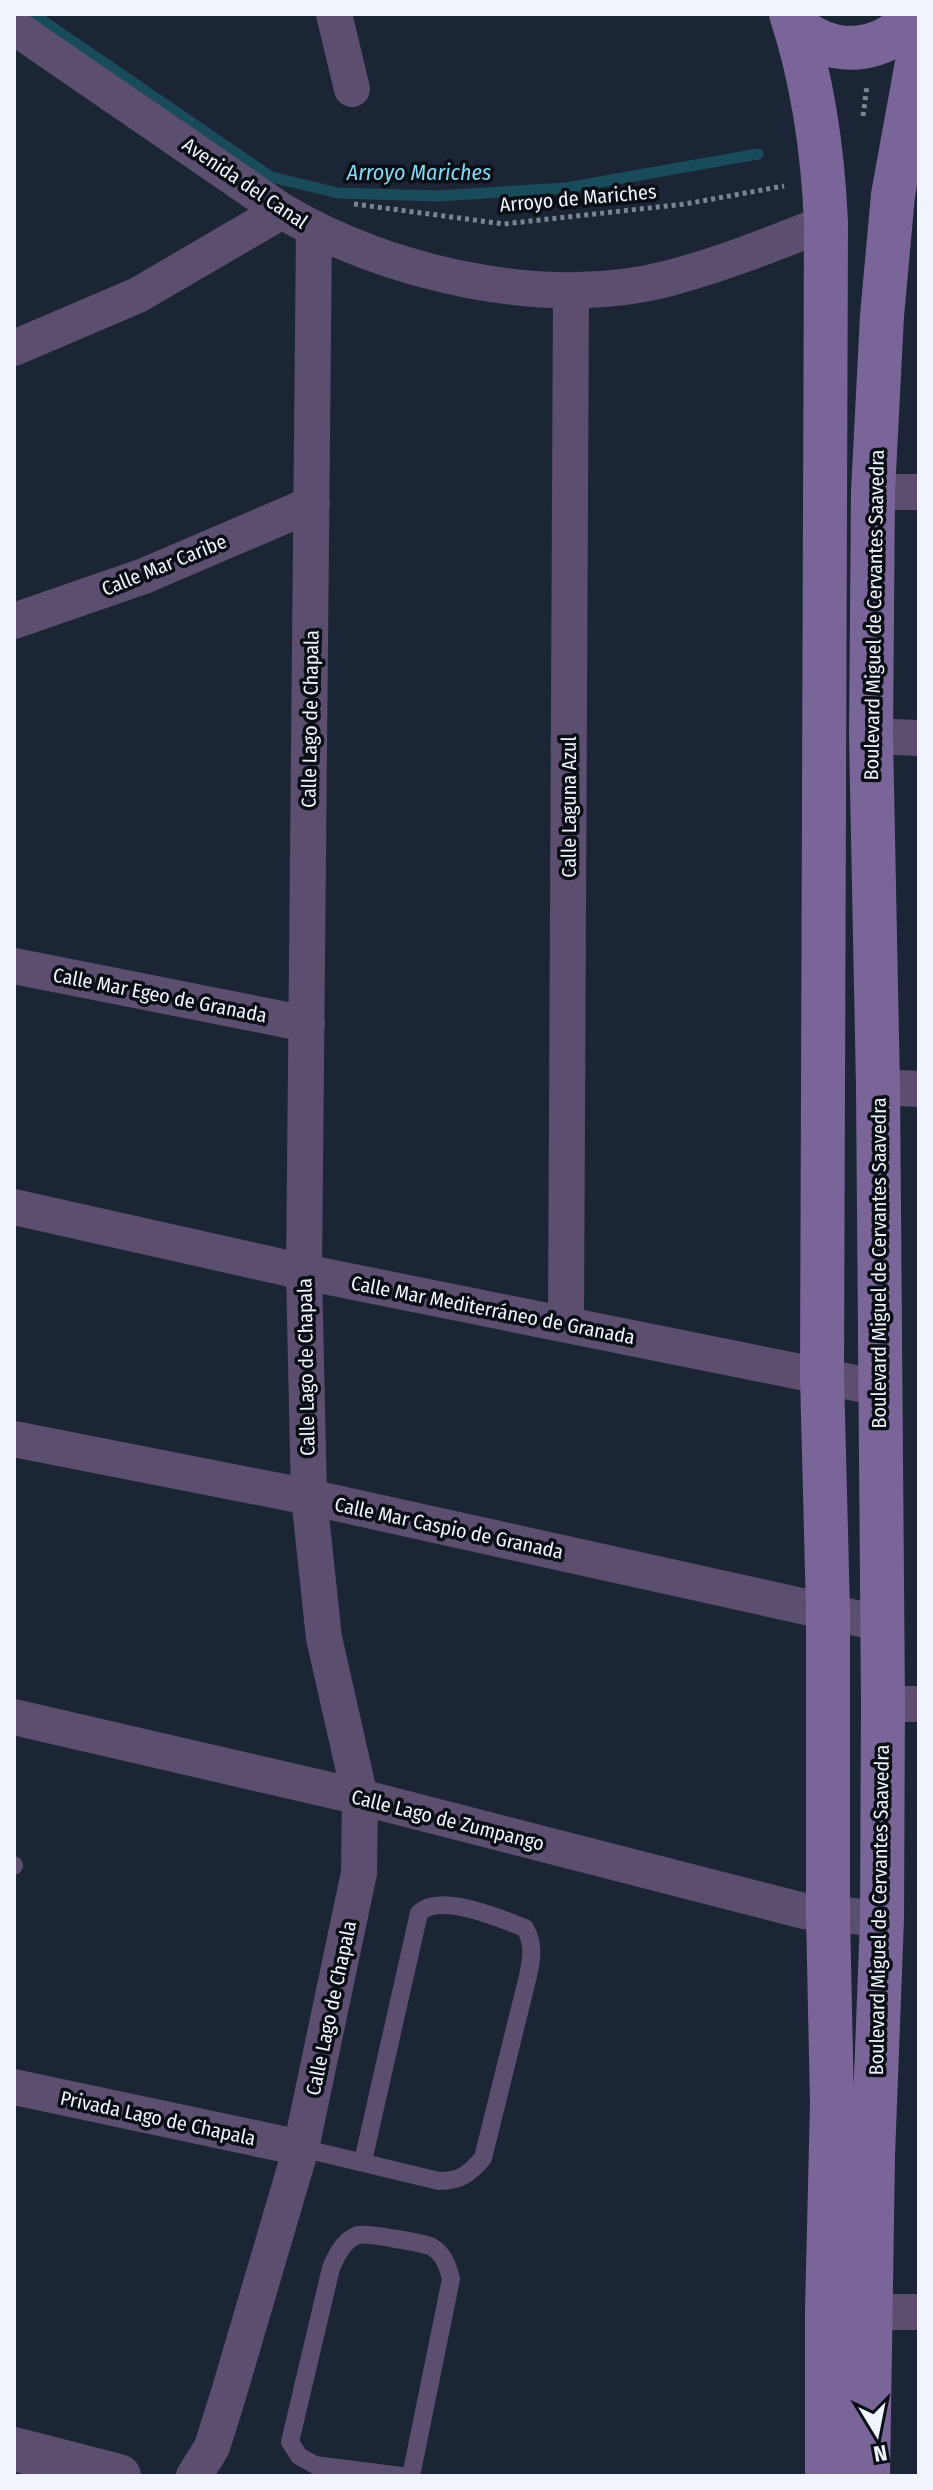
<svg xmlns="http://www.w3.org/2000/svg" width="933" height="2490" font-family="'Fira Sans Condensed',sans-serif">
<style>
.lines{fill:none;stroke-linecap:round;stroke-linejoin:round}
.stream{stroke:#194b5a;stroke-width:11}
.path{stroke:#7d8491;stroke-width:5;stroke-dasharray:4 4;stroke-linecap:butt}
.service{stroke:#5b4e6e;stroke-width:18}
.minor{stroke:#5b4e6e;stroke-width:36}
.tertiary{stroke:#5b4e6e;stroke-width:44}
.secondary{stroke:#796597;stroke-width:44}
.labels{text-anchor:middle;stroke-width:7;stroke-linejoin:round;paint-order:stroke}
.street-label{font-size:20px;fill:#eff4fd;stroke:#0a0e15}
.water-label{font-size:22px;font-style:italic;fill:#88d9f4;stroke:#0a0e15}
</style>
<rect width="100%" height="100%" fill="#1c2535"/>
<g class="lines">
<path class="stream" d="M33 14 271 177 338 193 438 196 566 188 758 154"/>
<path class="path" d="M863 116 867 86
M354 204 504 224 685 204 784 186"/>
<path class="service" d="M14 1866V1865
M301 2148 439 2181C461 2181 469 2174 483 2158L528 1976C532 1958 534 1944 525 1928 501 1919 440 1892 419 1913L363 2161
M401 2476 315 2465 299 2456 290 2442 331 2268C337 2254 344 2240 358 2235 366 2233 424 2243 432 2247 444 2254 448 2267 451 2279L411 2476"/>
<path class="minor" d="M334 14 352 89
M14 27 282 211C389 275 549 310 670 278 723 264 775 243 826 223
M14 348 138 295 282 211
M873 492H919
M14 621 144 576 312 504
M871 736 919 738
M14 966 307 1024
M878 1087 919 1089
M14 1207 304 1272 880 1388
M566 1323 571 291
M14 1439 309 1497 883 1624
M883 1704H919
M14 1717 360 1797 804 1911 882 1919
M14 2087 301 2148
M844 2312H919
M194 2476 212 2447 228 2396 301 2148 359 1873 360 1797 324 1638 309 1497 304 1272 314 230"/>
<path class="tertiary" d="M14 2449 119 2476"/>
<path class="secondary" d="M791 14C813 81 823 152 826 223L822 1376 828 1610V1915L832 2103 827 2311V2476
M795 26C837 60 883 53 918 14
M868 2476 873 2156 882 1919 883 1704 878 1087 871 736 873 492 882 316 893 195 919 52"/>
</g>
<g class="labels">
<g class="street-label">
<text transform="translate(245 183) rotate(34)" y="7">Avenida del Canal</text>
<text transform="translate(578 198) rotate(-5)" y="7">Arroyo de Mariches</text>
<text transform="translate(164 565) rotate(-22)" y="7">Calle Mar Caribe</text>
<text transform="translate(874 615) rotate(-89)" y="7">Boulevard Miguel de Cervantes Saavedra</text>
<text transform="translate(310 719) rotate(-89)" y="7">Calle Lago de Chapala</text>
<text transform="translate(569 807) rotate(-90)" y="7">Calle Laguna Azul</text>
<text transform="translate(160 995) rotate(11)" y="7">Calle Mar Egeo de Granada</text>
<text transform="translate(879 1263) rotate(-90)" y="7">Boulevard Miguel de Cervantes Saavedra</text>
<text transform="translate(493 1310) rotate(11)" y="7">Calle Mar Mediterráneo de Granada</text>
<text transform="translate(306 1367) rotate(-91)" y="7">Calle Lago de Chapala</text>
<text transform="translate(449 1528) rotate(12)" y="7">Calle Mar Caspio de Granada</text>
<text transform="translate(448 1820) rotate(14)" y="7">Calle Lago de Zumpango</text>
<text transform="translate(879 1910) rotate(-89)" y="7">Boulevard Miguel de Cervantes Saavedra</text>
<text transform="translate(331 2008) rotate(-78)" y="7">Calle Lago de Chapala</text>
<text transform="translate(158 2118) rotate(12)" y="7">Privada Lago de Chapala</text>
</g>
<g class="water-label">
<text x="419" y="180">Arroyo Mariches</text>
</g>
</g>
<rect width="933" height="2490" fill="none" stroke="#eff4fd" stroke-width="32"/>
<g transform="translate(877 2434) rotate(170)" stroke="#0a0e15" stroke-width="6" paint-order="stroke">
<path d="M0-6L14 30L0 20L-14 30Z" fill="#eff4fd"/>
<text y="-12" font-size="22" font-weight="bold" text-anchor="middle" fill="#eff4fd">N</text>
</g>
</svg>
